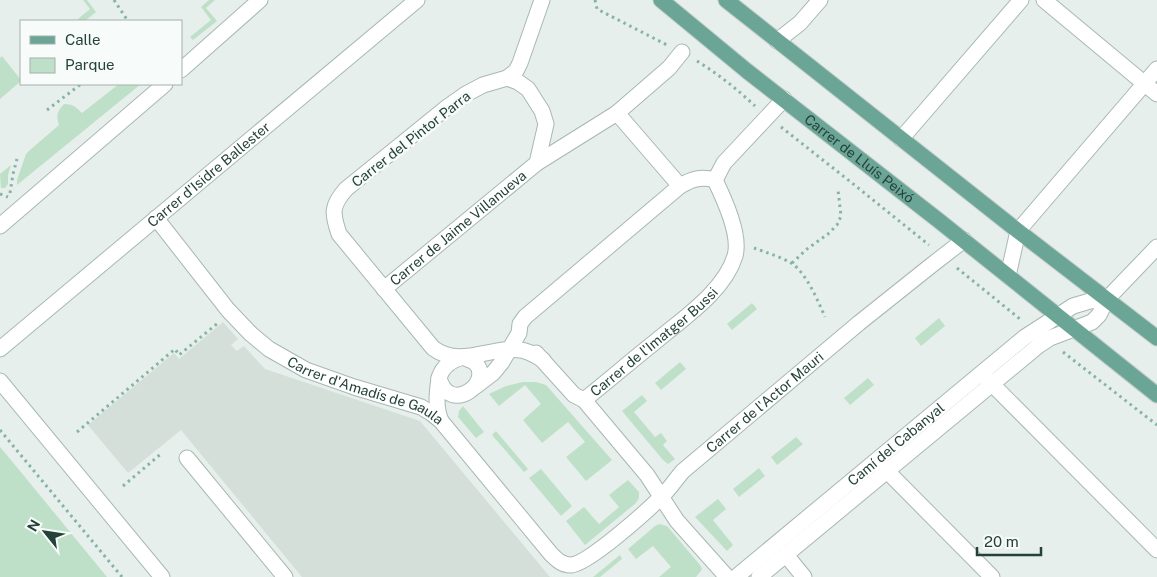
<svg xmlns="http://www.w3.org/2000/svg" width="1157" height="577" font-family="'Public Sans',sans-serif">
<style>
.built{fill:#d4dfda}
.green{fill:#bfe0c8}
.lines{fill:none;stroke-linecap:round;stroke-linejoin:round}
.minor-casing{stroke:#a8b8b2;stroke-width:17}
.major-casing{stroke:#c2cac8;stroke-width:17}
.path{stroke:#86b3a5;stroke-width:3;stroke-dasharray:2.5 4;stroke-linecap:butt}
.minor{stroke:#fff;stroke-width:15}
.major{stroke:#6aa596;stroke-width:15}
.labels{text-anchor:middle;stroke-width:5;stroke-linejoin:round;paint-order:stroke}
.street-label{font-size:14px;fill:#24423a;stroke:#f7fbf9}
</style>
<rect width="100%" height="100%" fill="#e6efeb"/>
<path class="built" d="M223 322 238 339 231 345 237 351 244 346 265 369 420 421 550 577H302L181 430 128 473 88 425 174 353 179 359Z"/>
<path class="green" d="M83 0H87L96 12 85 21H80L78 19 90 9Z
M209 0H215L206 8 217 21 193 40 190 37 211 20 201 7Z
M2 56 21 80V81L0 99V58Z
M119 84H141L17 185V180L26 154 30 150 59 125C56 116 57 111 64 104 73 104 76 107 82 113Z
M11 165 8 175V184L5 188H1L0 174Z
M752 303 757 309 732 330 727 324Z
M939 318 945 326 921 346 915 338Z
M680 362 686 369 661 390 655 383Z
M868 378 874 385 850 405 844 398Z
M523 382H536L546 385 612 460 586 481 566 457 585 442 568 422 542 443 523 420 541 404 525 385 499 406 489 394 506 386Z
M642 395 647 401 634 412 655 437 661 433 667 441 663 445 675 459 668 464 663 460 622 411Z
M463 406 484 432 476 438 458 417 459 411Z
M496 431 528 469 524 472 492 435Z
M796 437 803 444 777 465 771 457Z
M0 447 11 460 107 577H0Z
M759 468 765 476 739 497 733 489Z
M541 469 572 506 561 516 529 478Z
M628 480 639 492V498L636 503 585 545 566 521 584 507 599 524 619 507 609 495Z
M718 499 726 509 713 520 733 545 727 551 695 517Z
M659 524 667 526 700 565 702 569 700 572 696 577H659L671 567 653 546 636 559 628 549 655 526Z
M620 555 622 559 600 577H593Z"/>
<g class="lines">
<defs>
<g id="minor">
<path d="M542 0 520 63 516 71 507 78 483 85 466 94 446 108 346 189C331 206 332 213 339 234L433 348C460 369 492 345 521 350 529 351 536 356 543 360"/>
<path d="M1044 0 1157 94"/>
<path d="M777 41 800 23 820 0"/>
<path d="M181 70 260 0"/>
<path d="M617 113 680 186"/>
<path d="M901 139 1021 0"/>
<path d="M537 163 617 113 669 68 682 52"/>
<path d="M715 180 724 163 784 99"/>
<path id="s1" d="M156 218 228 310 251 334 269 349 306 370 354 387 421 407 431 413 441 421 551 554C557 560 562 565 571 565 588 564 646 512 660 498 669 490 675 480 683 471L859 323 933 264 964 240"/>
<path d="M0 226 165 84"/>
<path d="M1008 276 1018 231 1157 69"/>
<path id="s2" d="M384 289 537 163 546 124 542 111 528 89 518 82 507 78"/>
<path id="s3" d="M0 349 417 0"/>
<path d="M536 353 574 395 584 400 647 475 677 521 727 577"/>
<path d="M463 357C466 359 471 360 474 362 496 380 450 417 439 378 443 366 450 361 463 357Z"/>
<path d="M439 378C437 393 435 407 441 421"/>
<path d="M986 378 1157 550"/>
<path d="M0 381 162 577"/>
<path d="M476 386 493 373 502 362 519 333 520 324 525 317 680 186C692 179 701 176 715 180"/>
<path id="s4" d="M584 400C608 381 631 361 655 342 682 319 724 292 735 256 741 235 724 199 715 180"/>
<path d="M187 458 285 577"/>
<path d="M880 464 992 577"/>
<path d="M786 555 804 577"/>
<path id="s5" d="M736 577 1025 337 1073 306 1090 301 1107 299"/>
<path d="M759 577 1038 346 1050 338 1092 322 1099 315 1107 299 1157 247"/>
</g>
<g id="major">
<path id="s6" d="M661 0 747 71 938 220 1157 395"/>
<path d="M726 0 1018 231 1157 338"/>
</g>
</defs>
<use href="#minor" class="minor-casing"/>
<use href="#major" class="major-casing"/>
<path class="path" d="M114 0 128 21
M595 0 597 9 667 45
M697 61C718 74 737 89 755 106
M47 110 81 84
M781 127 852 183 929 245
M10 193 13 174 17 159
M0 194 8 197
M754 248C765 252 781 257 791 263 806 272 818 301 825 317
M792 263 807 249 828 234 837 225 841 216 838 190
M957 268 1020 319
M1063 352 1157 425
M0 430 122 577
M77 432 175 349 179 355 218 323
M123 486 162 453"/>
<use href="#minor" class="minor"/>
<use href="#major" class="major"/>
</g>
<g class="labels">
<g class="street-label">
<text transform="translate(411 139) rotate(-38)" y="5">Carrer del Pintor Parra</text>
<text dy="5" stroke="none"><textPath href="#s6" startOffset="254">Carrer de Lluís Peixó</textPath></text>
<text dy="5" stroke="none"><textPath href="#s3" startOffset="272">Carrer d'Isidre Ballester</textPath></text>
<text dy="5" stroke="none"><textPath href="#s2" startOffset="96">Carrer de Jaime Villanueva</textPath></text>
<text dy="5" stroke="none"><textPath href="#s4" startOffset="91">Carrer de l'Imatger Bussi</textPath></text>
<text dy="5" stroke="none"><textPath href="#s1" startOffset="279">Carrer d'Amadís de Gaula</textPath></text>
<text dy="5" stroke="none"><textPath href="#s1" startOffset="812">Carrer de l'Actor Mauri</textPath></text>
<text dy="5" stroke="none"><textPath href="#s5" startOffset="208">Camí del Cabanyal</textPath></text>
</g>
</g>
<rect x="20" y="20" width="162" height="65" fill="#f7fbf9" stroke="#a3b1ad"/>
<rect x="30" y="36" width="25" height="8" fill="#6aa596" stroke="#a3b1ad"/>
<text x="65" y="45" font-size="15" fill="#24423a">Calle</text>
<rect x="30" y="58" width="25" height="15" fill="#bfe0c8" stroke="#a3b1ad"/>
<text x="65" y="70" font-size="15" fill="#24423a">Parque</text>
<g transform="translate(45 532) rotate(300)" stroke="#f7fbf9" stroke-width="4" paint-order="stroke">
<path d="M0-4L9 19L0 12L-9 19Z" fill="#24423a"/>
<text y="-8" font-size="14" font-weight="bold" text-anchor="middle" fill="#24423a">N</text>
</g>
<path d="M977 547v8h64v-8" fill="none" stroke="#24423a" stroke-width="2.5"/>
<text x="984" y="547" font-size="15" fill="#24423a" stroke="#f7fbf9" stroke-width="4" paint-order="stroke">20 m</text>
</svg>
